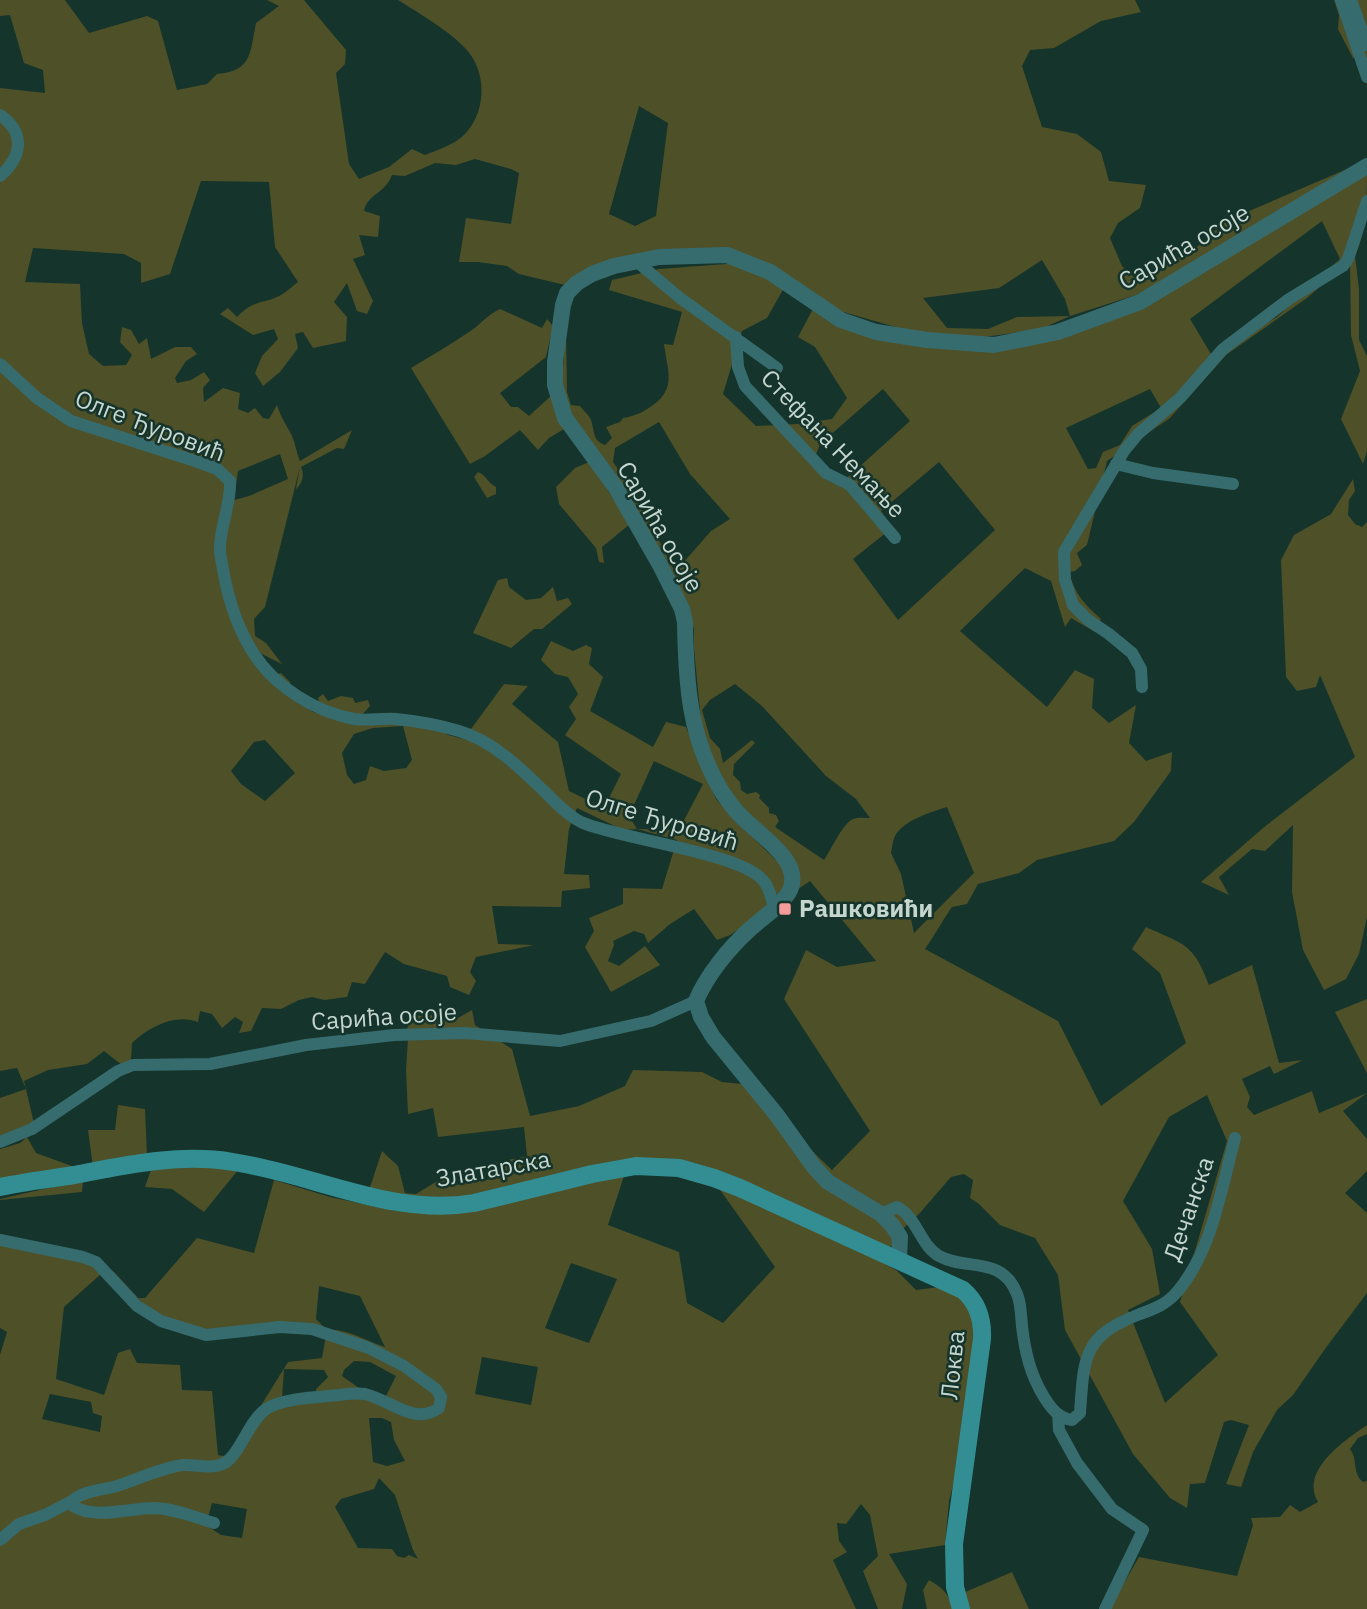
<svg xmlns="http://www.w3.org/2000/svg" width="1367" height="1609" font-family="'IBM Plex Sans',sans-serif">
<style>
.green{fill:#4e5028;fill-rule:evenodd}
.lines{fill:none;stroke-linecap:round;stroke-linejoin:round}
.minor{stroke:#376c6f;stroke-width:12}
.tertiary{stroke:#376c6f;stroke-width:16}
.secondary{stroke:#338e93;stroke-width:18}
.poi-dot{fill:#f59b9a;stroke:#15342b;stroke-width:2.5}
.labels{text-anchor:middle;stroke-width:5;stroke-linejoin:round;paint-order:stroke}
.street-label{font-size:24px;fill:#c5d6cf;stroke:#15342b}
.poi-label{font-size:24px;font-weight:bold;fill:#c5d6cf;stroke:#15342b;text-anchor:start}
</style>
<rect width="100%" height="100%" fill="#15342b"/>
<path class="green" d="M0 0H65L89 33 147 16 158 21 177 90 207 84 217 74C252 71 250 53 256 23L279 6 267 0H304L346 50 345 64 336 73 349 164 359 179 389 167 412 149 425 155C435 151 446 147 455 142 487 122 490 72 464 47 445 28 420 14 398 0H1135L1141 12 1101 21 1054 48 1030 50 1022 66 1042 127 1077 134 1101 152 1109 181 1146 185 1140 208 1118 223 1110 238 1122 266 1140 283 1157 274 1173 259 1189 254 1226 221 1354 166 1367 167C1367 196 1367 231 1355 256L1359 289V340L1367 356V451L1363 464 1341 419 1360 371 1351 335 1350 261 1307 298 1226 355 1170 418 1107 461 1087 545 1077 553 1082 565 1075 571 1069 572C1074 593 1085 605 1101 619L1095 632 1071 618 1065 627 1051 581 1025 568 960 631 1047 707 1075 670 1094 679 1092 708 1109 723 1136 705 1129 743 1146 761 1172 752 1171 771 1134 822 1114 841 1037 860 1019 873 978 884 967 904 952 907C942 921 935 935 925 949L1058 1021 1101 1106 1186 1043 1160 973 1132 949 1146 927C1185 945 1193 943 1209 985L1252 965 1279 1063 1303 1060 1274 1074 1270 1066 1242 1079 1250 1097 1247 1107 1254 1115 1312 1091 1319 1113 1367 1093 1343 1111 1367 1139V1171L1345 1193 1367 1213V1293L1325 1349 1293 1395 1277 1410 1253 1452 1241 1487 1226 1484 1249 1425 1231 1420 1224 1422 1205 1483 1190 1484 1187 1508 1170 1498 1133 1454 1065 1330 1058 1275 1035 1238 1000 1225 979 1204 970 1198 973 1180 964 1174 951 1177 919 1214 894 1237V1245L885 1249C812 1215 729 1159 647 1162 580 1164 519 1195 453 1201 425 1203 396 1196 369 1190L382 1151 398 1166 405 1193 416 1194 444 1177 450 1186 491 1179 490 1164 527 1156 524 1127 438 1137 433 1108 408 1114 406 1070 408 1038 359 1033 407 1029 412 1016 437 1015 443 1007 458 1013V1018L472 1010 475 1025 512 1049 530 1116 579 1106 625 1086 633 1070 702 1072 722 1082 742 1084 832 1170 870 1131 784 999 806 950 837 967 876 961 810 881 730 935 717 940 694 909 670 924 648 943 644 934 634 931 613 941 614 945 608 961 619 966 645 946 660 965 611 992 585 947 594 931 589 918 623 904V888L662 889 677 840 637 829 623 830 577 808 569 829 564 874 589 875 590 888 562 891 561 907 492 906 498 944 534 945 476 957 470 972 476 981 469 995 450 987 447 976 404 964 385 952 365 984 352 982 347 997 324 1000 312 997 299 1000 281 1009 262 1008 251 1031 239 1033 243 1022 235 1017 222 1028 212 1014 200 1011 198 1022C175 1013 149 1027 132 1043L131 1060 122 1065 104 1051 87 1064 48 1070 24 1081 34 1123 12 1139 0 1143V1098L26 1089 17 1068 0 1071V88L45 93 43 70 24 63 10 15 0 16ZM639 106 668 123 656 216 635 226 609 214ZM475 159 511 169 519 173 511 224 466 218 459 262H478L507 266 519 274 565 285 718 249 784 275 840 311 913 332 978 338 1041 329 1070 316 1136 295 1156 285 1134 311 1038 342 984 347 898 341 863 333 842 325 814 307 798 337 815 347 847 398 832 419 797 424 756 426 723 394 742 331 767 318 784 288 755 269 739 263 659 269 612 280 609 290 682 312 673 345 664 344C667 369 677 388 653 405 643 412 636 416 623 418L620 422 606 427 612 438 605 445C592 440 595 432 591 420 589 415 583 410 580 406L571 405 567 392 566 327 561 395 570 416 627 496 680 590 694 629V649L703 741 717 774 736 805 794 865H781L741 826 716 799 686 727 666 722 653 747 590 711 603 677 589 664 592 648 586 645 573 651 551 641 541 660 555 674 568 677 578 694 569 707 576 719 565 735 621 774 604 808 569 791 558 742 512 704 528 686 504 684 471 729 493 743 505 760 492 750 472 741 448 735 431 720 421 727 364 719 361 716 370 706 368 700 355 703 353 698 341 696 328 701 323 694 318 698 323 714 313 712 290 695V682L281 673 268 678 257 665 260 653 282 664 266 643 255 636 254 619 265 607 300 467 296 489C302 484 305 475 301 467L337 448 344 449 352 430 300 461C296 452 295 440 290 432 285 423 281 417 277 405L269 419 263 418 255 408 248 413 238 409 240 393 223 388 204 402 203 388 210 380 204 372 191 380 177 383 175 378 186 361 197 354 191 347H175L151 359 147 338 139 344 131 330 122 327 120 342 132 355 126 365 103 366 89 354 82 323 80 284 25 282 33 248 124 254 141 263V283L170 274 201 181 269 182 275 247 298 282C292 286 286 293 279 296 261 305 254 299 237 317L228 308 220 314 253 335 274 329 278 339 262 356 255 373 263 386 280 372 298 348 295 334 303 332 313 348 346 341 347 317 334 302 347 283 357 311 367 314 373 301 353 259 365 255 359 235 378 237 380 216 364 211C368 193 385 194 392 175L405 176 435 163 456 165ZM1322 221 1340 259 1277 317 1211 354 1190 319ZM1042 260 1065 299 1070 316 1017 317 988 329 947 328 923 298 999 288ZM883 389 910 421 847 478 829 471 815 457 820 444ZM1150 389 1161 408 1132 426 1120 445 1103 452 1096 468 1088 469 1066 428ZM659 422 690 474 730 519 711 531 675 572 635 493 613 462 615 448ZM280 454 288 479 249 496 234 500 238 471ZM939 462 995 530 898 620 853 559 892 528 881 511ZM735 684 762 706 826 776 856 799 870 818C865 818 858 817 853 819 843 823 831 850 824 860L775 827 779 821 776 815 769 813V808L759 798 760 795 756 792 747 794 741 790 740 782 733 775 734 764 755 743 752 740 723 763 720 749 710 738 702 710 710 700ZM403 726 412 760 406 768 384 771 370 766 366 780 354 784 347 775 342 753 354 734 373 728ZM265 740 295 773 265 801 241 784 231 771 254 742ZM654 761 703 784 679 830 637 829 629 816ZM947 807 974 873 914 933 901 874 891 853C892 848 893 840 895 836 904 820 931 812 947 807ZM1207 1095 1227 1141 1180 1302 1218 1355 1165 1403 1128 1310 1160 1294 1152 1249 1123 1201 1169 1117Z
M1334 0H1367V85L1357 58H1353L1338 29 1339 15Z
M500 309 542 328 547 319 553 326 546 357 500 393 511 407H518L529 416 552 395 564 429 549 438 538 450 520 430 485 456 470 464 411 368C430 356 450 345 469 332 480 325 488 314 500 309Z
M589 462 630 524 602 547 604 563 599 562 596 548 559 504 556 487 575 468Z
M478 472C486 475 488 483 496 487V494L487 498 474 477Z
M1353 479 1355 491 1349 500 1348 515 1355 524 1362 527 1367 522V917L1359 954 1346 979 1324 990 1303 950 1292 892 1293 825 1265 851 1252 849 1219 877 1229 895 1201 882 1263 828 1355 757 1320 675 1316 687 1297 691 1286 677 1281 560 1294 535 1331 514Z
M507 578 509 587 526 600 541 598 553 587 557 601 568 598 572 604 542 629H534L511 648 473 633 498 580Z
M1367 999V1073L1335 1012Z
M118 1105 145 1109 147 1156 93 1167 88 1130H115Z
M27 1137 36 1153 80 1169 0 1184V1149L20 1143Z
M197 1166 238 1170 204 1212 172 1189 145 1187 151 1170Z
M625 1173 608 1225 679 1252 687 1303 723 1323 775 1267 718 1187 870 1256 896 1270 916 1290 939 1287 967 1301 978 1325 960 1459 949 1501 945 1545 889 1554 907 1584 902 1609H878L863 1571 878 1556 870 1515 861 1504 846 1524 837 1523 839 1541 847 1552 833 1560 856 1609H0V1355L7 1332 0 1328V1237L96 1258 114 1272 138 1298H145L197 1238 254 1253 274 1180 330 1197 396 1211 452 1213ZM571 1263 617 1279 589 1343 545 1328ZM101 1274 138 1298 160 1325 205 1329 327 1330 322 1358 288 1362 229 1457 218 1455 212 1391 182 1390 180 1365 137 1363 130 1349 118 1353 104 1395 56 1379 64 1307ZM319 1286 360 1296 385 1347C365 1341 347 1328 327 1330L316 1319ZM482 1357 538 1367 531 1405 475 1394ZM354 1361 370 1362 396 1376 385 1398 359 1388 342 1376 344 1370ZM284 1369 324 1370 328 1377 316 1389V1395L282 1398ZM50 1394 91 1402 93 1413 102 1416 100 1432 42 1419ZM369 1418H382L391 1422 394 1440 405 1461 387 1466 373 1462ZM379 1478 395 1495 413 1550 418 1559 409 1555 404 1558 397 1556 392 1549 358 1548 335 1507 341 1499 374 1489ZM212 1503 247 1509 242 1538 221 1535 206 1525Z
M83 1180 82 1192 0 1200V1199Z
M1367 1425V1434L1358 1438 1350 1449C1358 1459 1352 1473 1363 1482L1367 1481V1609H1109L1139 1557 1237 1576 1253 1525 1251 1518 1280 1517 1290 1505 1300 1512 1318 1502C1299 1471 1345 1440 1367 1425Z
M1012 1572 1029 1609H968L963 1593Z
M929 1580C942 1587 949 1594 953 1609H927L923 1590Z"/>
<g class="lines">
<path class="minor" d="M1341 0 1367 77
M1351 0 1367 45
M0 115C26 133 22 157 0 176
M636 261 680 298 777 368
M736 337 738 367 745 386 826 473 850 485 895 538
M0 364 37 398 71 421 198 462 217 469 230 481C231 505 220 525 220 549 220 557 223 567 224 575 229 601 239 631 254 654 275 687 316 712 354 719 368 721 382 718 396 719 416 721 439 725 459 731 493 741 519 767 544 791 555 802 567 815 581 822 617 839 747 853 765 883 770 890 772 900 774 908
M1116 464 1153 473 1233 484
M1142 687 1141 669 1132 653 1109 634 1088 620 1073 605 1065 580 1064 552 1124 451 1138 434 1180 398 1223 349 1289 299 1343 266 1348 259 1367 201
M0 1142 32 1129 118 1071 133 1065 210 1064 306 1045 394 1035 465 1033 560 1041 651 1021 696 1001
M881 1214 897 1207C917 1217 920 1245 939 1256 966 1271 1002 1255 1017 1294 1021 1303 1021 1316 1022 1326 1025 1352 1030 1374 1044 1397 1051 1408 1058 1418 1072 1420L1080 1413C1084 1356 1083 1336 1140 1314 1154 1309 1167 1304 1177 1292 1212 1251 1221 1190 1235 1138
M0 1240 83 1257 96 1262 137 1306 161 1321 206 1335 280 1327 312 1329 369 1348 404 1366 436 1389 441 1397 439 1408C414 1426 391 1400 365 1394 358 1393 347 1394 339 1395 319 1397 283 1398 266 1409 247 1422 239 1460 220 1465 208 1469 195 1464 183 1465 160 1468 139 1479 117 1486 103 1490 84 1490 72 1501L73 1506C95 1520 130 1508 155 1508 175 1509 195 1517 214 1523
M1058 1414 1059 1430 1077 1463 1112 1509 1143 1530 1105 1609
M0 1540 19 1524 45 1515 72 1501"/>
<path class="tertiary" d="M899 1260 900 1237 892 1225 881 1214 828 1182 814 1167 776 1114 713 1037 701 1017 696 1001C707 975 729 948 750 929 762 918 780 907 789 892 806 861 755 833 738 813 732 807 727 799 722 792 689 738 686 684 685 622L682 609 660 565 616 488 565 418 555 385V362L563 305 567 293 577 283 592 274 614 266 659 257 727 255 770 272 841 320 876 332 927 340 994 345 1058 332 1140 302 1367 166"/>
<path class="secondary" d="M0 1187C24 1182 49 1179 74 1175 126 1165 180 1153 233 1162 314 1174 391 1217 474 1203L592 1174 636 1166 679 1168 714 1178 740 1188 963 1290C978 1303 983 1319 982 1339L954 1544 955 1587 961 1609"/>
</g>
<rect class="poi-dot" x="778" y="902" width="14" height="14" rx="3.5"/>
<g class="labels">
<g class="street-label">
<text transform="translate(1184 247) rotate(-30)" y="8">Сарића осоје</text>
<text transform="translate(150 426) rotate(21)" y="8">Олге Ђуровић</text>
<text transform="translate(833 444) rotate(46)" y="8">Стефана Немање</text>
<text transform="translate(660 527) rotate(60)" y="8">Сарића осоје</text>
<text transform="translate(662 820) rotate(17)" y="8">Олге Ђуровић</text>
<text transform="translate(384 1017) rotate(-4)" y="8">Сарића осоје</text>
<text transform="translate(493 1169) rotate(-10)" y="8">Златарска</text>
<text transform="translate(1189 1209) rotate(-71)" y="8">Дечанска</text>
<text transform="translate(953 1365) rotate(-84)" y="8">Локва</text>
</g>
<g class="poi-label">
<text x="799" y="917">Рашковићи</text>
</g>
</g>
</svg>
